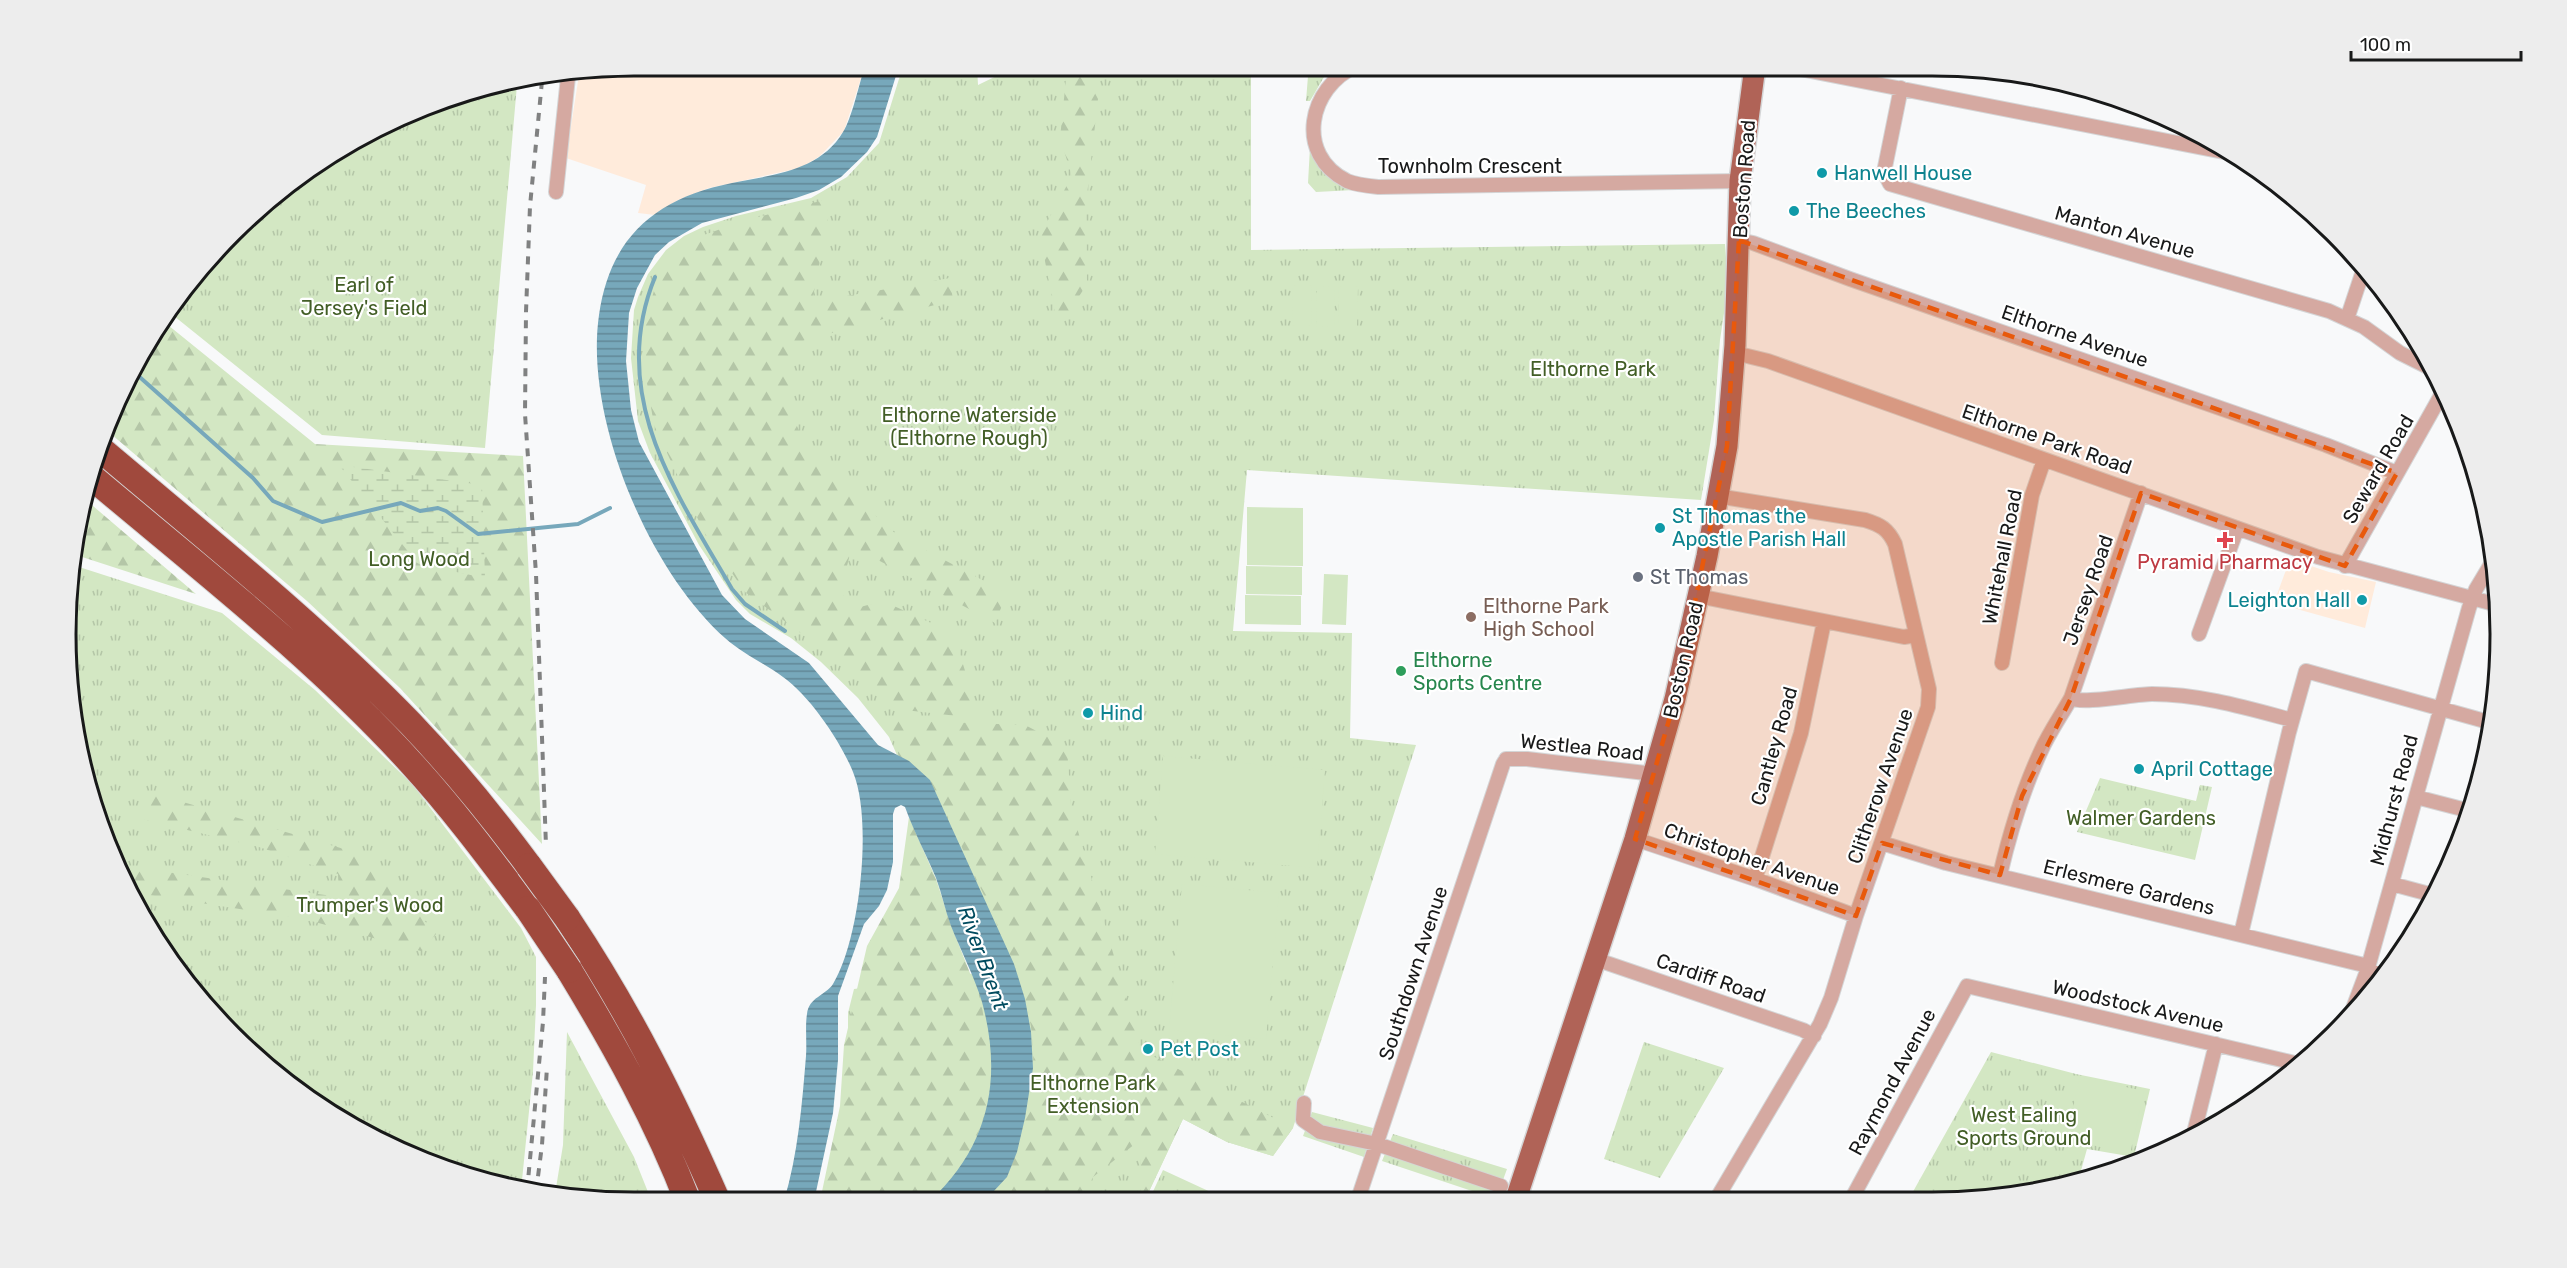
<svg xmlns="http://www.w3.org/2000/svg" width="2567" height="1268" font-family="Rubik,sans-serif">
<style>
.commercial{fill:#ffebdb}
.grass{fill:url(#grass-tufts)}
.forest{fill:url(#forest-firs)}
.wetland{fill:url(#wetland-marsh)}
.garden{fill:#d3e7c3}
.water{fill:url(#water-rules)}
.lines{fill:none;stroke-linecap:round;stroke-linejoin:round}
.stream{stroke:#77a8bb;stroke-width:4}
.street-casing{stroke:#d4d5d6;stroke-width:16}
.primary-casing{stroke:#d4d5d6;stroke-width:24}
.highway-casing{stroke:#d4d5d6;stroke-width:28}
.street{stroke:#d5a9a1;stroke-width:14}
.primary{stroke:#b06357;stroke-width:21}
.highway{stroke:#a0493d;stroke-width:26}
.rail{stroke:#808181;stroke-width:4;stroke-dasharray:8 8;stroke-linecap:butt}
.highway-bridge-casing{stroke:#d4d5d6;stroke-width:28;stroke-linecap:butt}
.highway-bridge{stroke:#a0493d;stroke-width:26}
.marked{fill:#e8590c;fill-opacity:0.2;stroke:#e8590c;stroke-width:4.5;stroke-dasharray:12 8;stroke-linejoin:round}
.culture-dot{fill:#0f9aa8;stroke:#fff;stroke-width:2}
.health-dot{fill:#e0444e;stroke:#fff;stroke-width:2}
.worship-dot{fill:#6b7280;stroke:#fff;stroke-width:2}
.education-dot{fill:#8d6e63;stroke:#fff;stroke-width:2}
.leisure-dot{fill:#2e9e5b;stroke:#fff;stroke-width:2}
.labels{text-anchor:middle;stroke-width:4.5;stroke-linejoin:round;paint-order:stroke}
.street-label{font-size:20px;fill:#181919;stroke:#fff}
.culture-label{font-size:20px;fill:#0d838f;stroke:#fff;text-anchor:start}
.park-label{font-size:20px;fill:#425e26;stroke:#fff}
.health-label{font-size:20px;fill:#be3a42;stroke:#fff}
.worship-label{font-size:20px;fill:#5b616d;stroke:#fff;text-anchor:start}
.education-label{font-size:20px;fill:#785e54;stroke:#fff;text-anchor:start}
.leisure-label{font-size:20px;fill:#27864d;stroke:#fff;text-anchor:start}
.water-label{font-size:21px;font-style:italic;fill:#014b5f;stroke:#fff}
.rim{fill:none;stroke:#181919;stroke-width:3}
</style>
<defs>
<pattern id="grass-tufts" width="24" height="20" patternUnits="userSpaceOnUse" patternTransform="scale(1.5)"><rect width="24" height="20" fill="#d3e7c3"/><path d="M3 7l-1-3M5 7V3M7 7l1-3M15 17l-1-3M17 17v-4M19 17l1-3" fill="none" stroke="#b4c6a7"/></pattern>
<pattern id="forest-firs" width="22" height="20" patternUnits="userSpaceOnUse" patternTransform="scale(1.5)"><rect width="22" height="20" fill="#d3e7c3"/><path d="M5 1l3.5 6h-7zM16 11l3.5 6h-7z" fill="#b4c6a7"/></pattern>
<pattern id="wetland-marsh" width="20" height="14" patternUnits="userSpaceOnUse" patternTransform="scale(1.5)"><rect width="20" height="14" fill="#d3e7c3"/><path d="M1 5h8M5 5V1M11 12h8M15 12V8" fill="none" stroke="#b4c6a7"/></pattern>
<pattern id="water-rules" width="6" height="5" patternUnits="userSpaceOnUse" patternTransform="scale(1.5)"><rect width="6" height="5" fill="#77a8bb"/><path d="M0 2.5h6" fill="none" stroke="#618897"/></pattern>
</defs>
<rect width="100%" height="100%" fill="#f8f9fa"/>
<path class="commercial" d="M634 66H865L844 131 820 156 804 166 791 170 709 188 678 200 655 215 638 213 646 185 566 158 579 75Z
M2290 559 2329 572 2376 582 2365 628 2279 604 2281 599 2276 597Z"/>
<path class="grass" d="M903 66H977L978 85 1017 66H1251V250L1725 244 1728 286 1720 340 1714 420 1701 500 1247 470 1233 631 1352 633 1350 738 1416 745 1293 1128 1273 1156 1227 1142 1183 1119 1145 1200 826 1201 839 1154 848 1065V1013L854 989 993 971 889 737 858 698 821 662 791 638 750 614 736 600 699 545 650 453 638 421 631 358 634 310 638 297 648 274 666 250 684 236 703 227 736 216 811 198 847 177 879 143Z
M1315 66H1340L1324 77 1310 101H1306L1308 76Z
M517 85 485 448 322 435 169 312 207 260 288 184 451 96Z
M1310 147 1354 190 1316 192 1308 183Z
M76 566 222 613 315 690 413 785 521 928 536 957V1005L533 1072 521 1190 416 1159 318 1106 233 1036 125 886 71 708Z
M2100 778 2196 801 2200 785 2212 787 2195 860 2077 832Z
M567 1032 634 1157 652 1202 555 1194 563 1145Z
M1644 1042 1724 1068 1660 1178 1604 1159Z
M1991 1052 2076 1074 2150 1089 2134 1157 2087 1149 2079 1178 2007 1197H1910Z
M1312 1112 1373 1128 1364 1157 1303 1136Z
M1393 1134 1507 1169 1496 1199 1382 1161Z
M1163 1170 1228 1200H1149Z"/>
<path class="forest" d="M1079 71 1086 76 1098 99 1086 204 1087 284 1058 329 1040 235 1072 176 1060 138 1066 79Z
M832 198 812 302 950 278 953 300 791 344 788 374 792 415 811 457 897 535 1007 593 995 623 852 546 843 582 845 611 883 601 953 633 975 702 966 717 896 709 802 634 745 592 704 532 654 425 646 377 645 323 660 269 687 241 746 220Z
M163 321 315 444 523 456 542 844 400 688 307 601 111 434 142 350Z
M86 500 196 594 76 555 77 523Z
M888 720 1025 725 1067 747 1071 807 1141 1050 1293 1128 1273 1156 1227 1142 1183 1119 1145 1200H1141L1140 1140 1093 1177 1090 1200 980 1201C1009 1182 1014 1162 1022 1130 1025 1118 1025 1106 1027 1094 1029 1085 1033 1076 1033 1067 1037 996 998 928 970 865 955 833 933 773 899 757Z
M152 793 368 856 436 934 421 951 304 919 129 892 125 886 118 865 339 897 338 874 259 847 145 820 140 805Z
M909 817 936 879 951 925 981 1001 991 1063 990 1089 984 1116 975 1142 965 1163 930 1201H820L840 1106 844 1045 867 946 899 888Z"/>
<path class="wetland" d="M339 465 482 485 485 578 418 564Z"/>
<path class="garden" d="M1293 285 1312 286 1311 326 1292 325Z
M1317 286 1335 287 1334 327 1316 326Z
M1339 286 1358 287 1357 327H1338Z
M1247 507 1303 508V566L1247 565Z
M1246 566 1302 567V595L1246 594Z
M1324 574 1348 575 1346 625 1322 624Z
M1245 595 1301 596V625L1245 624Z
M1163 756 1325 770 1317 868 1155 854Z
M1182 884 1279 893 1266 1039 1169 1030Z
M2080 1077 2144 1091 2130 1154 2066 1139Z"/>
<path class="water" d="M865 66H899L877 137 867 152 841 177 819 190 796 198 702 223 669 242 655 255 637 288 629 313 626 361 631 410 639 442 722 595 745 619 809 663 878 745 909 761 930 780 1014 964 1025 999 1031 1032 1033 1068 1025 1118 1017 1152 1007 1177 993 1192 980 1201H930C989 1146 1003 1079 982 1002 974 976 961 951 951 926 945 910 942 894 936 878 926 854 914 832 905 807L901 805 895 808 893 814V862L887 890 879 906 864 924 838 996V1060L833 1113 814 1201H784C798 1154 802 1105 806 1056 807 1043 805 1026 807 1014 809 997 825 996 833 984 860 940 873 820 853 772 841 742 810 696 783 677 764 663 743 654 725 638 649 571 584 418 599 315 610 237 656 198 732 183 772 175 820 171 843 132 852 118 859 84 865 66Z"/>
<g class="lines">
<path class="stream" d="M655 277C607 394 675 491 732 589L745 604 785 631
M134 372 253 478 273 501 322 522 401 503 420 511 438 508 446 511 478 534 578 524 610 508"/>
<defs>
<path id="street" d="M1356 66C1309 87 1294 154 1347 181 1356 185 1368 186 1379 187L1740 181
M1785 66 2234 154
M1901 88 1884 172 1890 184 2329 311 2364 327 2400 353 2432 369
M556 192 568 77
M1739 240 1753 243 1850 279 2326 445 2397 473
M2347 319 2364 268
M1735 353 1768 361 2318 557 2498 605
M1717 496 1865 520C1881 525 1888 529 1895 544L1929 689 1928 707 1856 916 1831 998 1820 1024 1717 1198
M2345 566 2444 390
M1698 596 1904 637 1916 635
M2199 634 2237 529
M2002 663 2032 495 2044 460
M2071 698 2141 493
M1506 759H1527L1654 774
M2416 797 2470 811
M1635 839 1755 879 1856 916
M1882 843 1946 863 2368 966
M2000 875C2010 832 2022 792 2041 751 2049 733 2061 716 2071 698 2082 705 2134 694 2152 694 2200 694 2247 708 2292 720
M1755 879 1801 733 1824 622
M2392 884 2433 895
M2241 934 2289 732 2306 671 2492 723
M1595 959 1803 1030 1814 1036
M2367 971 2386 975
M2352 1011 2367 971 2469 608 2476 589 2494 559
M1304 1103 1303 1120 1320 1132 1377 1144 1501 1186
M2194 1133 2216 1044
M1852 1198 1967 986 2299 1064
M1358 1199 1503 764 1506 759"/>
<path id="primary" d="M1516 1199 1635 839 1675 699 1707 556 1727 446 1735 345 1740 181 1755 66"/>
<path id="highway" d="M104 452C208 540 315 625 410 723 453 768 492 816 529 866
M94 479C201 569 318 660 412 764 454 810 491 860 528 909
M567 918C629 1011 673 1099 718 1202
M569 970C614 1044 657 1121 688 1202"/>
</defs>
<use href="#street" class="street-casing"/>
<use href="#primary" class="primary-casing"/>
<use href="#highway" class="highway-casing"/>
<use href="#street" class="street"/>
<use href="#primary" class="primary"/>
<use href="#highway" class="highway"/>
<path class="rail" d="M542 81 530 206 526 312 525 414 536 574 546 846
M527 1191 543 1022 545 977
M536 1192 542 1145 547 1067"/>
<defs>
<path id="highway-bridge" d="M529 866 567 918
M528 909 569 970"/>
</defs>
<use href="#highway-bridge" class="highway-bridge-casing"/>
<use href="#highway-bridge" class="highway-bridge"/>
</g>
<path class="marked" d="M1739 240 2397 473 2345 566 2141 493 2071 698 2022 796 2000 875 1882 843 1856 916 1635 839 1675 699 1727 446Z"/>
<g class="culture-dot">
<circle cx="1822" cy="173" r="6"/>
<circle cx="1794" cy="211" r="6"/>
<circle cx="1660" cy="528" r="6"/>
<circle cx="2362" cy="600" r="6"/>
<circle cx="1088" cy="713" r="6"/>
<circle cx="2139" cy="769" r="6"/>
<circle cx="1148" cy="1049" r="6"/>
</g>
<path class="health-dot" d="M2222 531h6v6h6v6h-6v6h-6v-6h-6v-6h6z"/>
<circle class="worship-dot" cx="1638" cy="577" r="6"/>
<circle class="education-dot" cx="1471" cy="617" r="6"/>
<circle class="leisure-dot" cx="1401" cy="671" r="6"/>
<g class="labels">
<g class="street-label">
<text x="1470" y="173">Townholm Crescent</text>
<text transform="translate(1744 179) rotate(-86)" y="7">Boston Road</text>
<text transform="translate(2125 232) rotate(16)" y="7">Manton Avenue</text>
<text transform="translate(2075 336) rotate(19)" y="7">Elthorne Avenue</text>
<text transform="translate(2047 439) rotate(19)" y="7">Elthorne Park Road</text>
<text transform="translate(2378 469) rotate(-60)" y="7">Seward Road</text>
<text transform="translate(2002 557) rotate(-79)" y="7">Whitehall Road</text>
<text transform="translate(2088 590) rotate(-71)" y="7">Jersey Road</text>
<text transform="translate(1683 660) rotate(-77)" y="7">Boston Road</text>
<text transform="translate(1774 746) rotate(-74)" y="7">Cantley Road</text>
<text transform="translate(1582 747) rotate(6)" y="7">Westlea Road</text>
<text transform="translate(1880 786) rotate(-71)" y="7">Clitherow Avenue</text>
<text transform="translate(2394 800) rotate(-75)" y="7">Midhurst Road</text>
<text transform="translate(1752 859) rotate(19)" y="7">Christopher Avenue</text>
<text transform="translate(2129 887) rotate(14)" y="7">Erlesmere Gardens</text>
<text transform="translate(1413 973) rotate(-72)" y="7">Southdown Avenue</text>
<text transform="translate(1711 978) rotate(19)" y="7">Cardiff Road</text>
<text transform="translate(2138 1006) rotate(13)" y="7">Woodstock Avenue</text>
<text transform="translate(1892 1082) rotate(-62)" y="7">Raymond Avenue</text>
</g>
<g class="culture-label">
<text x="1834" y="180">Hanwell House</text>
<text x="1806" y="218">The Beeches</text>
<text x="1672" y="523">St Thomas the<tspan x="1672" dy="23">Apostle Parish Hall</tspan></text>
<text x="2350" y="607" text-anchor="end">Leighton Hall</text>
<text x="1100" y="720">Hind</text>
<text x="2151" y="776">April Cottage</text>
<text x="1160" y="1056">Pet Post</text>
</g>
<g class="park-label">
<text x="364" y="292">Earl of<tspan x="364" dy="23">Jersey's Field</tspan></text>
<text x="1593" y="376">Elthorne Park</text>
<text x="969" y="422">Elthorne Waterside<tspan x="969" dy="23">(Elthorne Rough)</tspan></text>
<text x="419" y="566">Long Wood</text>
<text x="2141" y="825">Walmer Gardens</text>
<text x="370" y="912">Trumper's Wood</text>
<text x="1093" y="1090">Elthorne Park<tspan x="1093" dy="23">Extension</tspan></text>
<text x="2024" y="1122">West Ealing<tspan x="2024" dy="23">Sports Ground</tspan></text>
</g>
<g class="health-label">
<text x="2225" y="569">Pyramid Pharmacy</text>
</g>
<g class="worship-label">
<text x="1650" y="584">St Thomas</text>
</g>
<g class="education-label">
<text x="1483" y="613">Elthorne Park<tspan x="1483" dy="23">High School</tspan></text>
</g>
<g class="leisure-label">
<text x="1413" y="667">Elthorne<tspan x="1413" dy="23">Sports Centre</tspan></text>
</g>
<g class="water-label">
<text transform="translate(983 958) rotate(70)" y="7">River Brent</text>
</g>
</g>
<path d="M0 0H2567V1268H0ZM634 76H1932A558 558 0 0 1 2490 634V634A558 558 0 0 1 1932 1192H634A558 558 0 0 1 76 634V634A558 558 0 0 1 634 76Z" fill="#ededed" fill-rule="evenodd"/>
<path class="rim" d="M634 76H1932A558 558 0 0 1 2490 634V634A558 558 0 0 1 1932 1192H634A558 558 0 0 1 76 634V634A558 558 0 0 1 634 76Z"/>
<path d="M2351 51v9h170v-9" fill="none" stroke="#181919" stroke-width="3"/>
<text x="2360" y="51" font-size="18" fill="#181919" stroke="#ffffff" stroke-width="4.5" paint-order="stroke">100 m</text>
</svg>
